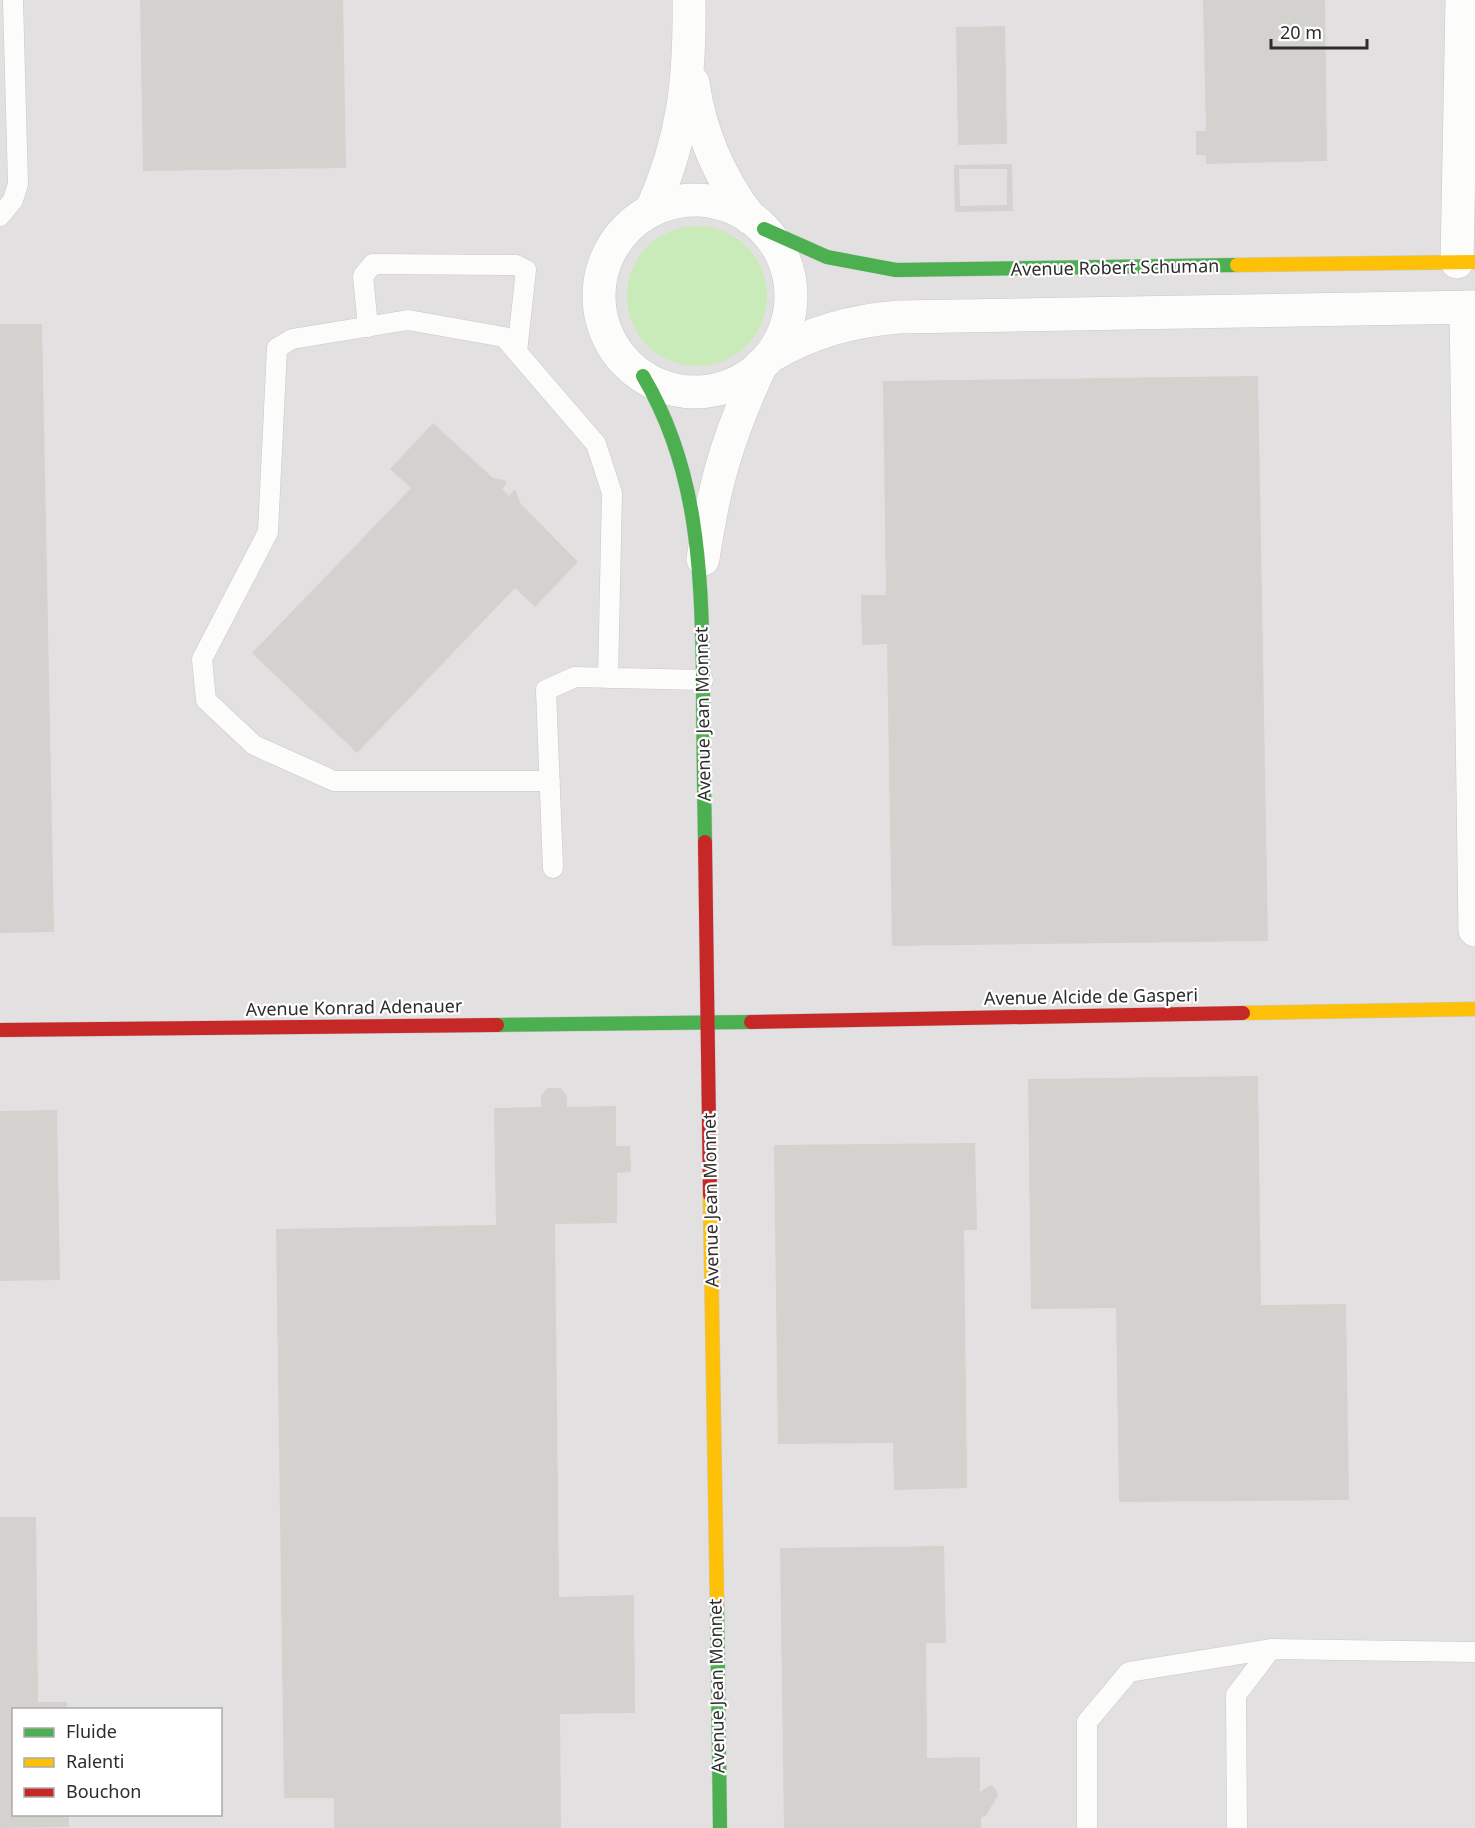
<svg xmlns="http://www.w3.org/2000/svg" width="1475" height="1828" font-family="'Noto Sans',sans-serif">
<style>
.industrial{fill:#e3e0e2;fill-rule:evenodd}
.green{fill:#c8ebb9}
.building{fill:#d4d2ce;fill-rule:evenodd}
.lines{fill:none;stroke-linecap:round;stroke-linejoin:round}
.lane-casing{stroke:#c9c8c8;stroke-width:21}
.street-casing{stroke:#c9c8c8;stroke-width:34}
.fast-casing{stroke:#c9c8c8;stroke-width:15}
.slow-casing{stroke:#c9c8c8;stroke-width:15}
.jam-casing{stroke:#c9c8c8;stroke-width:15}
.lane{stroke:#fcfcfb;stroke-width:20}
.street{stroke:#fcfcfb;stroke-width:33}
.fast{stroke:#4caf50;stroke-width:14}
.slow{stroke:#ffc107;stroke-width:14}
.jam{stroke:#c62828;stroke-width:14}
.labels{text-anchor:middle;stroke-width:4.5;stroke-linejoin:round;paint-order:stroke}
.street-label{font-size:18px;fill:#2d2d2d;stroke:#fff}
</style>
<rect width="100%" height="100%" fill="#ece9e3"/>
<path class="industrial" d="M0 0H1475V1828H0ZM14 1710H220V1814H14Z"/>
<path class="green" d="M627 296a70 70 0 1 1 140 0a70 70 0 1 1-140 0Z"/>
<path class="building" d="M140 0H343L346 168 143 171Z
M1203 0H1325L1327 161 1206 164V155H1196V131H1206Z
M1005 26 1007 144 958 145 956 27Z
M1012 164 1013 211 955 212 954 165ZM959 169H1007V205L960 206Z
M0 324H42L54 932 0 933Z
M1258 376 1268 941 892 946 887 644 862 645 861 595H886L883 381Z
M433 423 493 478 504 480 507 483 502 489 509 496 515 489 521 504 578 562 535 607 515 588 357 753 252 653 411 488 390 469Z
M1258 1076 1261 1305 1346 1304 1349 1500 1119 1502 1116 1308 1031 1309 1028 1079Z
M547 1088H561L567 1096V1107L616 1106V1146H630L631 1172 617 1173V1223L555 1224 559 1597 634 1595 635 1713 560 1714 561 1828H334V1798H284L276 1229 496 1225 494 1108 541 1107V1096Z
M57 1110 60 1280 0 1281V1111Z
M975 1143 977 1230H964L967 1488 894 1490 893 1443 778 1444 774 1145Z
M0 1517H36L38 1702H67V1710H14V1815H69V1827L0 1828Z
M944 1546 946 1643H926L927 1758 980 1757V1792L991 1785 996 1789 998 1795 986 1816 981 1817V1828H784L780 1548Z"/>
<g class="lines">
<defs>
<path id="lane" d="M0 216 13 200 18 184 13 0
M368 327 363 276 373 264 516 265 526 270 517 352
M550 781H334L254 745 206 700 202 659 268 532 277 348 292 339 408 320 504 337 596 444 612 493 608 678
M553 868 546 690 575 677 703 680
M1087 1828V1722L1129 1672 1271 1649 1475 1652
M1237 1828 1236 1695 1271 1649"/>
<path id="street" d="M693 83C700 132 720 178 750 218
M599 296a96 96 0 1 1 192 0a96 96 0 1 1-192 0Z
M651 211C684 139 690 78 689 0
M1457 262 1462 0
M1466 307 1475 930
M769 357C810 332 851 321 899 317L1475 307
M703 559C714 483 729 434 761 365"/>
<path id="fast" d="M764 229 827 257 896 270 1237 265
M643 376C698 469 701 568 703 673 703 729 704 786 705 842
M497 1025 751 1022
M717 1603 720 1828"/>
<path id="slow" d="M1237 265 1475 262
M1243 1013 1475 1009
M710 1195 717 1603"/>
<path id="jam" d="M705 842 710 1195
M751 1022 1243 1013
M0 1030 497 1025"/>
</defs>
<use href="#lane" class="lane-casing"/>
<use href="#street" class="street-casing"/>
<use href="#fast" class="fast-casing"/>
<use href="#slow" class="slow-casing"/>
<use href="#jam" class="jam-casing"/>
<use href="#lane" class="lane"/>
<use href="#street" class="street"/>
<use href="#fast" class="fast"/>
<use href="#slow" class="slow"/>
<use href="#jam" class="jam"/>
</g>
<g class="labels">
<g class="street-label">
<text transform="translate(1115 268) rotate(-1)" y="6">Avenue Robert Schuman</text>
<text transform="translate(703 714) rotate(-91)" y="6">Avenue Jean Monnet</text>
<text transform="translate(1091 997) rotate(-1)" y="6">Avenue Alcide de Gasperi</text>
<text transform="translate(354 1008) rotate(-1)" y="6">Avenue Konrad Adenauer</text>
<text transform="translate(711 1200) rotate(-91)" y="6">Avenue Jean Monnet</text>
<text transform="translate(717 1686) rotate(-91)" y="6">Avenue Jean Monnet</text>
</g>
</g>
<rect x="12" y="1708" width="210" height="108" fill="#ffffff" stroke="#ababab" stroke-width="1.5"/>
<rect x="24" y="1728" width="30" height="9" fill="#4caf50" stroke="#ababab" stroke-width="1.5"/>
<text x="66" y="1738" font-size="18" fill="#2d2d2d">Fluide</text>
<rect x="24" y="1758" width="30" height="9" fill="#ffc107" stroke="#ababab" stroke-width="1.5"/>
<text x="66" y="1768" font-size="18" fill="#2d2d2d">Ralenti</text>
<rect x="24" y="1788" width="30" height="9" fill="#c62828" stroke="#ababab" stroke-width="1.5"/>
<text x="66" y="1798" font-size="18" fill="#2d2d2d">Bouchon</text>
<path d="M1271 39v9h96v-9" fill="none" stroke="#2d2d2d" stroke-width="3"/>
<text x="1280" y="39" font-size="18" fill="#2d2d2d" stroke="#ffffff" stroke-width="4.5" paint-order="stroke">20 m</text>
</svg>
